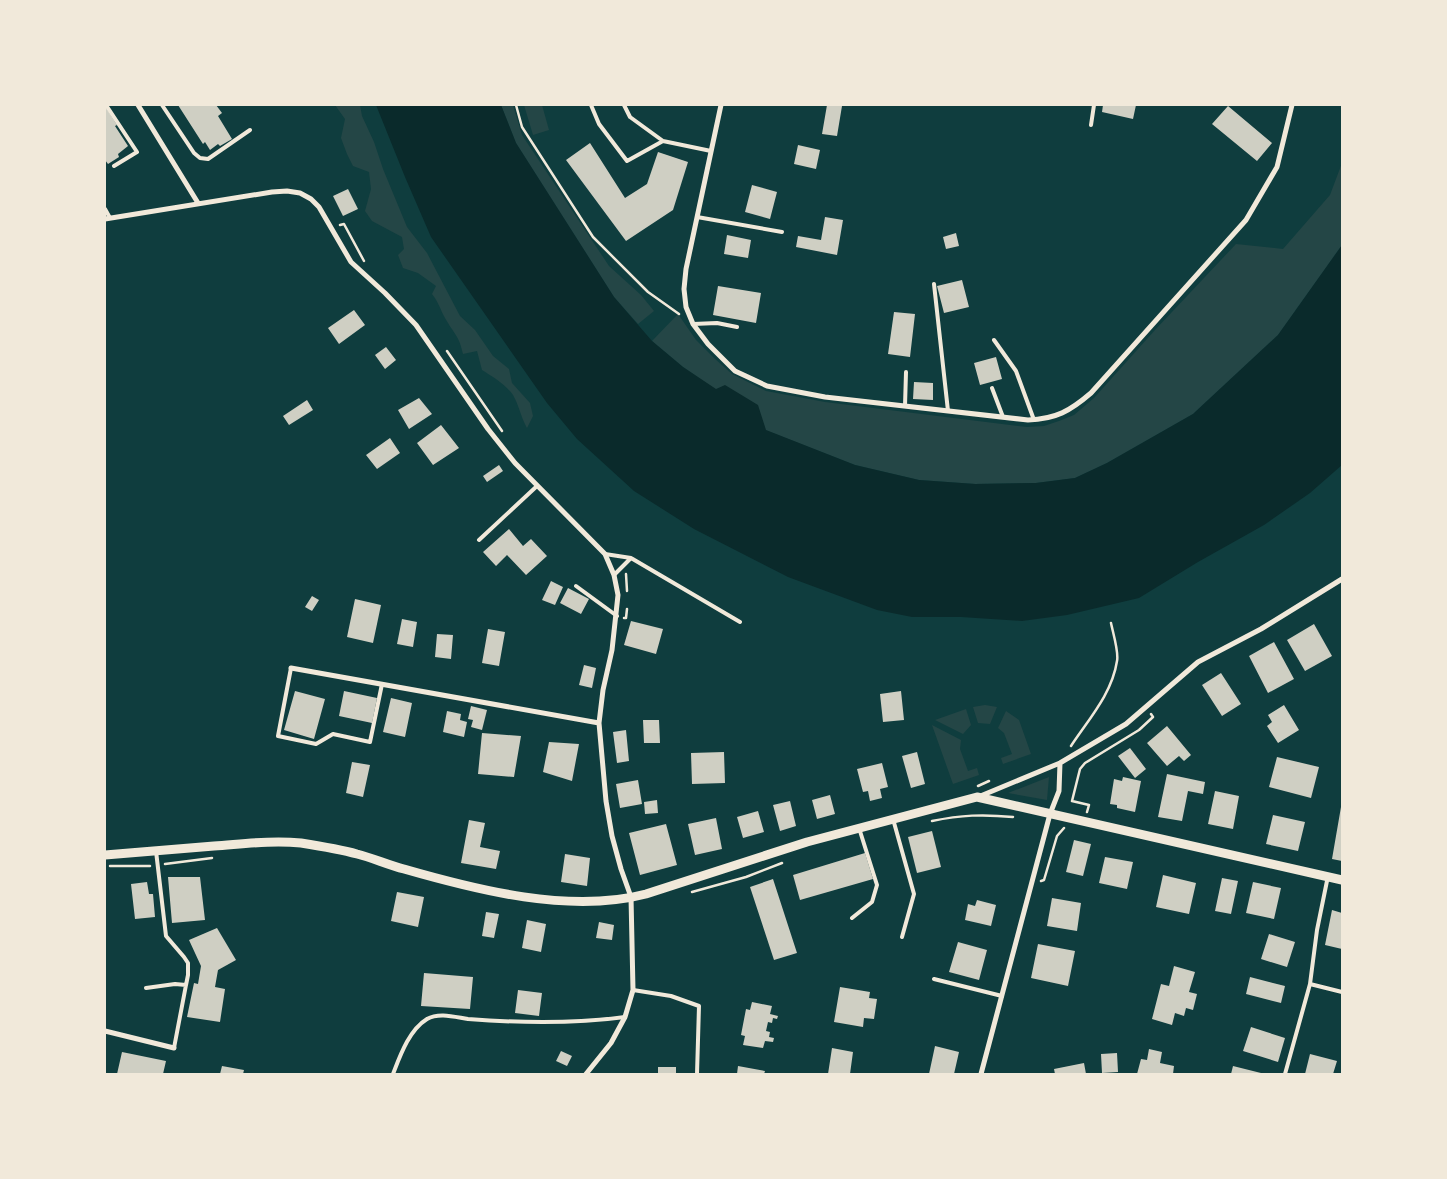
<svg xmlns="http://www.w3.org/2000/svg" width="1447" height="1179" font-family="'PT Sans Narrow',sans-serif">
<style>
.green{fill:#244646}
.water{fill:#0a2a2b}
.building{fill:#cfcfc3}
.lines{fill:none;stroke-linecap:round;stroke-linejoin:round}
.path{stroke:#f1e9da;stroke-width:2.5}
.service{stroke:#f1e9da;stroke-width:4}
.minor{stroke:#f1e9da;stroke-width:5}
.tertiary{stroke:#f1e9da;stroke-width:9}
</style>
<rect width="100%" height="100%" fill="#0f3d3e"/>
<path class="green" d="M335 105H360L362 116 374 142 383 169 407 227 427 253 460 316 475 330 493 356 509 369 512 383 530 403 533 416 527 428C521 418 519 405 513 395 505 384 493 377 482 370L477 351 463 354C459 335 454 334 445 318 440 309 439 303 432 294L436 286 418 273 403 268 398 255 404 249 402 237 372 221 365 211 371 189 369 172 353 166 347 154 341 138 345 119Z
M501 105H513L522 135 609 266 641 295 654 311 638 324 614 297 516 143Z
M524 105H542L549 130 533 135Z
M1342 163V245L1278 335 1193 414 1107 463 1075 478 1036 483 975 484 919 480 855 465 765 430 716 390 683 367 652 341 678 314 696 340 714 358 732 374 766 391 825 402 1027 427 1044 426 1059 421 1074 415 1094 398 1155 330 1236 244 1283 249 1330 195Z
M985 705 997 707 990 724 978 723 973 707Z
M966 709 971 725 963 734 935 720Z
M1006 711 1019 720 1031 754 1003 764 1001 758 1012 754 1004 733 998 728Z
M932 725 961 740 960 749 968 771 977 768 979 775 953 784Z
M1049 777 1047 800 1008 793Z"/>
<path class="water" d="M376 105H501L516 143 614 297 652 341 683 367 716 389 725 385 758 405 766 430 855 465 919 480 975 484 1036 483 1075 478 1107 463 1193 414 1278 335 1342 245V465L1310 493 1264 525 1198 562 1139 598 1067 615 1022 621 961 617H912L877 610 788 577 694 529 634 491 577 439 547 403 431 237 405 177Z"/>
<path class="building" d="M178 105H216L222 113 218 116 232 139 220 146 218 144 210 150 205 142 203 144Z
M827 105 842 106 837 136 822 134Z
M1103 105H1136L1133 119 1102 112Z
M105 106 117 125 115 126 128 146 118 154 119 157 108 164 105 160Z
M1228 106 1272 143 1257 161 1212 124Z
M590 143 625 198 647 184 658 152 688 162 673 210 626 241 566 160Z
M798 145 820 150 816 169 794 164Z
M752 185 777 192 770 219 745 212Z
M348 189 358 209 343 216 333 196Z
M825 217 843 220 837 255 796 247 798 236 821 240Z
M956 233 959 246 946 249 943 237Z
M727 235 751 240 748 258 724 254Z
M962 280 969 307 944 313 937 286Z
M718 286 761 293 756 323 713 315Z
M354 310 365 325 339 344 328 328Z
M894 312 915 314 910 357 888 354Z
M386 347 396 360 385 369 375 355Z
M996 357 1002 379 980 385 974 363Z
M914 382 933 383V400L913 399Z
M419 398 432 414 409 429 398 410Z
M307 400 313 410 289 425 283 416Z
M441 425 459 448 433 465 417 443Z
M390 438 400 453 377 469 366 455Z
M499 465 503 471 487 482 483 476Z
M509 529 523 546 531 539 547 556 526 575 507 555 496 566 483 552Z
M551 581 563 587 555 605 542 600Z
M568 588 589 599 581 614 560 603Z
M312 596 319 600 312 611 305 607Z
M355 599 381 605 373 643 347 637Z
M402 619 417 622 413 647 397 644Z
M631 621 663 629 656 654 624 645Z
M1314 624 1332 656 1305 671 1287 640Z
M488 629 505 632 499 666 482 663Z
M437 634 453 635 451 659 435 657Z
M1274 642 1294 679 1268 693 1249 656Z
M584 665 596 668 592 688 579 685Z
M1221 673 1241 704 1222 716 1202 685Z
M295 691 325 699 314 739 284 730Z
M344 691 377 698 372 723 339 716Z
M901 691 904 720 883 722 880 694Z
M391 698 412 703 405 737 383 732Z
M1284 705 1299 730 1278 743 1267 726 1272 722 1268 715Z
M471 706 487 710 482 730 471 727 473 720 468 719Z
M447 711 461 714 460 720 467 722 464 737 443 732Z
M643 720H659L660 743H644Z
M1167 726 1191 755 1184 761 1179 756 1167 766 1147 743Z
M626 730 629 761 617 763 613 732Z
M482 733 521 736 514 777 478 774Z
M549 742 579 744 572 781 543 772Z
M1130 748 1146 769 1135 778 1118 756Z
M724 752 725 783 692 784 691 753Z
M917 752 925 784 911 788 902 756Z
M1277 757 1319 767 1311 798 1269 787Z
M352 762 370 765 363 797 346 793Z
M882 763 888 787 880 789 882 798 870 801 868 791 863 792 857 769Z
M1167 774 1205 782 1203 794 1188 791 1182 821 1158 817Z
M1123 777 1141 781 1135 812 1117 808V805L1110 804 1114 779 1122 781Z
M638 780 642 804 620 808 616 784Z
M1215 791 1239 796 1233 829 1208 824Z
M830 795 835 814 817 819 812 800Z
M657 800 658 813 645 814 644 802Z
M790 801 796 826 780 831 773 805Z
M1341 807H1342V861L1332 859Z
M758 811 764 832 743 838 737 817Z
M1273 815 1305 822 1298 851 1266 844Z
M716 818 722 849 695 855 688 824Z
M469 820 485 823 480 847 500 851 496 869 461 863Z
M666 824 677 865 640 875 629 833Z
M932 831 941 867 917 873 908 837Z
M1074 840 1091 844 1083 876 1066 872Z
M865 853 873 879 800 900 793 875Z
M565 854 590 858 587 886 561 882Z
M1105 857 1133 862 1127 889 1099 883Z
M1163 875 1196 883 1189 914 1156 907Z
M168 877H200L205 920 172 923Z
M1222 878 1238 881 1231 914 1215 911Z
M773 879 797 953 774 960 750 887Z
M147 882 149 894H153L155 917 135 919 131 884Z
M1253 882 1281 888 1274 919 1246 913Z
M397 892 424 897 418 927 391 921Z
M1052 898 1081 903 1077 931 1047 926Z
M977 900 996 905 991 926 965 920 968 904 975 906Z
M1332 910 1342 913V949L1325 945Z
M486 912 499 914 494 938 482 936Z
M527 920 546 924 541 952 522 948Z
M599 922 614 925 612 940 596 938Z
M217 928 236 960 218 970 215 987 225 989 220 1022 187 1017 194 983 198 984 201 966 189 940Z
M1269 934 1295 942 1287 967 1261 959Z
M958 942 987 950 979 980 949 972Z
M1038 944 1075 951 1068 986 1031 978Z
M1174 966 1195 972 1189 992 1197 994 1193 1010 1186 1008 1184 1016 1175 1013 1172 1025 1152 1019 1161 984 1169 986Z
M424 973 473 977 470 1009 421 1006Z
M1250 977 1285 986 1281 1003 1246 994Z
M840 987 870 992 869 998 877 999 874 1019 864 1018 863 1027 834 1022Z
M518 990 542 993 539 1016 515 1013Z
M752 1002 772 1006 770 1014 778 1016 777 1019 773 1018 772 1023 768 1022 766 1031 770 1032 769 1037 774 1038 773 1042 765 1041 763 1048 743 1045 745 1036 741 1035 746 1009 750 1010Z
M1251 1027 1285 1038 1278 1062 1243 1051Z
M935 1046 959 1052 954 1074H929Z
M832 1048 853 1052 850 1074H828Z
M1149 1049 1162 1052 1160 1063 1174 1066 1173 1074H1137L1141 1059 1147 1060Z
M561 1051 572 1056 567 1066 556 1061Z
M122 1052 166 1061 163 1074H117Z
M1117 1053 1118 1072 1102 1073 1101 1054Z
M1310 1054 1337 1061 1333 1074H1305Z
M1084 1063 1086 1074H1055L1054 1069Z
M222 1066 244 1070 243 1074H220Z
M738 1066 765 1071 764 1074H737Z
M1233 1066 1261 1073 1260 1074H1231Z
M658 1067H676V1074H658Z"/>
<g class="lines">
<path class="path" d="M516 105 522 127 593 237 648 292 679 314
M340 225 344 224 364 261
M447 351 502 431
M626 574 627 591
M624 618H626L627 609
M1071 746C1088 720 1112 694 1117 661 1119 652 1113 633 1111 623
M978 786 989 781
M1087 812 1089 805 1072 801 1080 769 1085 763 1139 730 1153 717 1151 714
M932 821C961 815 983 814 1013 817
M165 864 212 858
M110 866H150
M1041 881 1044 880 1057 836 1064 828
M692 892 746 877 782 863"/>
<path class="service" d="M106 105 137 152 114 166
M162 105 194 153 200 158 208 159 250 130
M591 105 599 124 627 161 663 141
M624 105 630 117 663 141 711 151
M1091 125 1094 105
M105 209 110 218
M697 217 782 232
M934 284 948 411
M693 324 717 323 737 327
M994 340 1016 371 1034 420
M992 388 1003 417
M905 406 906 372
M479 540 537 486
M605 554 631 558
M614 575 631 558 740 622
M576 586 617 616
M291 668 278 736 316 744 333 734 370 742 382 684
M893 819 914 894 902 937
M852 918 872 902 877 885 859 828
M934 979 1002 996
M1310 984 1342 992
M146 988 175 984 186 985 188 975V963L184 957 166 936 156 851
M633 990 671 996 699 1006 697 1074
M174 1048 186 985
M393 1074C400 1056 409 1030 427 1019 439 1012 455 1017 468 1019 520 1023 573 1024 625 1017
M1285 1074 1310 984 1317 930 1328 876"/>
<path class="minor" d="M138 105 198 203
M721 105 686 269 684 289 686 307 693 324 708 344 735 371 767 386 825 397 1028 420C1056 419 1070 411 1091 393L1246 220 1277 167 1292 105
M105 219 272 192 287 191 300 193 311 199 319 207 351 262 385 293 416 325 488 429 515 463 605 554 614 575 618 595 612 650 603 690 599 723
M291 668 599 723 606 801 612 836 621 869 631 897 633 990 625 1017 611 1043 586 1074
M978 797 1060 763 1126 724 1198 662 1261 629 1342 579
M105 1031 174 1048
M981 1074 1050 814 1059 791 1060 763"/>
<path class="tertiary" d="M105 855C141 852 178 849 214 846 243 844 272 840 301 843 320 846 339 849 357 854 373 858 388 865 404 869 477 890 570 914 646 894L807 842 977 797 1342 880"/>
</g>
<rect width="1447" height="1179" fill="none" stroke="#f1e9da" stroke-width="212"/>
</svg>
